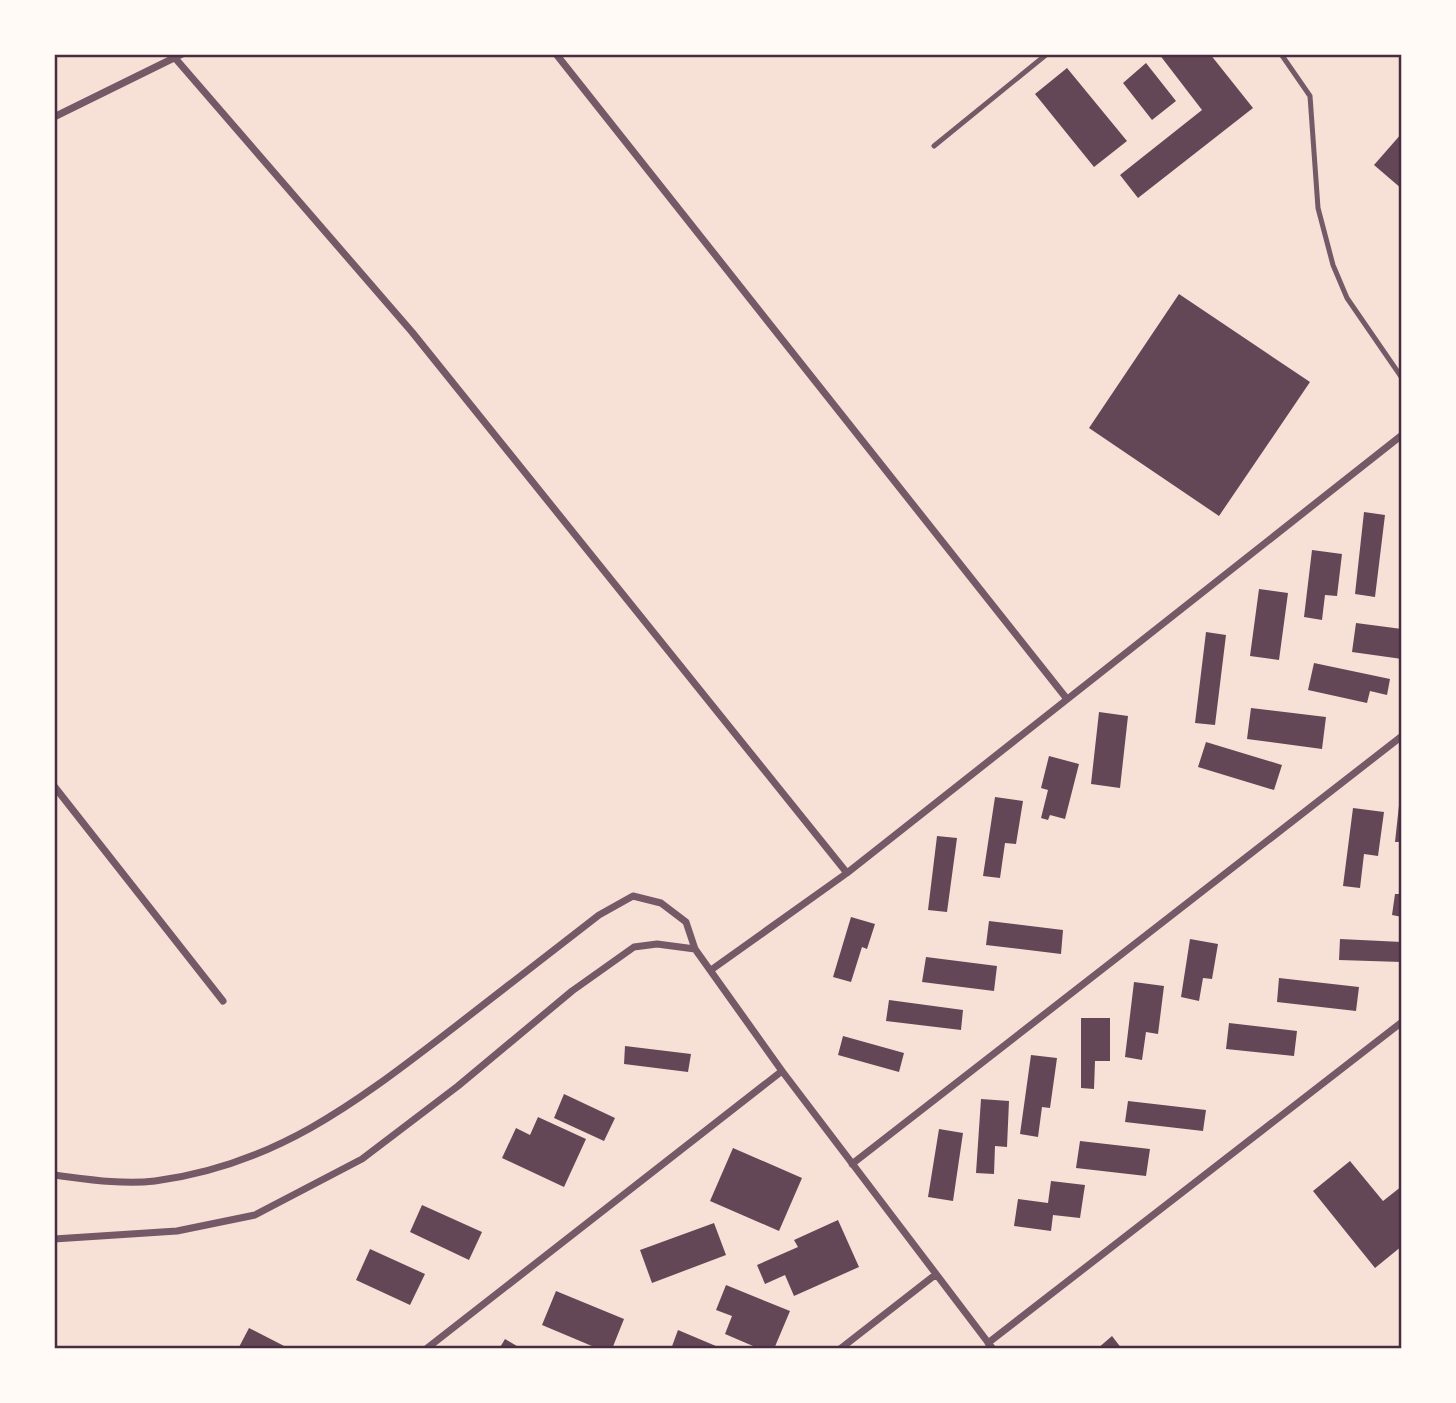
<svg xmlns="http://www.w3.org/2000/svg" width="1456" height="1403" font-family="'Nunito Sans',sans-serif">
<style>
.building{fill:#644757}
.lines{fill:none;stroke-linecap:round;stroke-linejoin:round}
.service{stroke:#755966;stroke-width:5}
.minor{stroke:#755966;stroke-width:7}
.neatline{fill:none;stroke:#4a2c40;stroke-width:2.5}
</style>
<rect width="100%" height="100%" fill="#f7e1d7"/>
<path class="building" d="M1159 54H1210L1253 108 1138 198 1120 175 1202 110Z
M1146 63 1176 101 1152 120 1123 83Z
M1067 68 1127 141 1094 167 1035 94Z
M1402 133V189L1374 165Z
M1179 294 1310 382 1219 516 1089 428Z
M1364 512 1385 515 1375 597 1355 594Z
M1312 550 1342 554 1337 596 1325 595 1322 620 1304 617Z
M1259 589 1288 593 1279 660 1250 656Z
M1356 623 1402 629V659L1352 652Z
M1206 632 1226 635 1215 725 1195 723Z
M1314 663 1390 679 1387 695 1370 691 1367 703 1308 690Z
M1251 708 1326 717 1322 749 1247 739Z
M1099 712 1128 716 1120 788 1091 784Z
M1206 742 1282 765 1274 790 1198 767Z
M1049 756 1079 764 1065 819 1050 815 1048 820 1041 818 1048 790 1041 788Z
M1400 796 1402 797V842H1395Z
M995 797 1023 801 1016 844 1005 843 1000 878 983 876Z
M1353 808 1384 812 1378 856 1364 854 1360 888 1343 886Z
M937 836 957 838 947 912 928 910Z
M1395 894H1402V917L1392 915Z
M851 917 875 924 867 949 862 947 851 982 833 977Z
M989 921 1063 930 1061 954 986 945Z
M1190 939 1218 944 1212 979 1203 978 1199 1001 1181 997Z
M1340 939 1402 942V962L1339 960Z
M926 957 997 966 994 991 922 982Z
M1279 978 1359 987 1356 1011 1277 1002Z
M1134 982 1164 986 1158 1034 1146 1032 1142 1060 1125 1057Z
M889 1000 963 1010 961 1030 886 1021Z
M1081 1018H1110V1061H1095L1094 1089 1081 1088Z
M1229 1023 1297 1031 1294 1056 1226 1049Z
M843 1036 904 1053 899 1072 838 1055Z
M625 1046 691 1054 688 1072 624 1064Z
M1031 1055 1057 1058 1050 1108 1042 1107 1038 1137 1020 1134Z
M564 1094 615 1118 604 1141 554 1118Z
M981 1099 1009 1101 1007 1147 995 1146 994 1174 976 1173Z
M1128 1101 1206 1110 1203 1131 1125 1122Z
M538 1117 586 1139 564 1187 502 1158 516 1128 530 1135Z
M939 1129 963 1133 953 1201 928 1197Z
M1080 1141 1150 1149 1146 1176 1076 1168Z
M733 1148 802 1178 779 1231 710 1201Z
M1350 1161 1383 1201 1402 1186V1246L1375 1268 1313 1191Z
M1051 1181 1085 1185 1080 1218 1053 1215 1051 1231 1014 1226 1018 1199 1048 1203Z
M422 1205 482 1232 469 1260 410 1232Z
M838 1220 859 1267 794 1296 785 1275 765 1284 757 1265 798 1247 794 1240Z
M714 1223 726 1255 652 1283 640 1250Z
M370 1249 425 1274 410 1305 356 1280Z
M726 1285 790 1311 774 1349H760L725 1334 732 1316 716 1310Z
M556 1291 624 1319 612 1349H599L542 1325Z
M249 1328 290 1349H238Z
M678 1330 723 1349H671Z
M1112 1336 1122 1349H1097Z
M505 1339 522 1349H499Z"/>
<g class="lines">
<path class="service" d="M1281 54 1310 96 1318 208 1333 265 1347 298 1402 378
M934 146 1047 54"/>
<path class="minor" d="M556 54 1067 699
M175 58 412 332 847 873
M54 117 182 54
M54 786 223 1001
M711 970 847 873 1402 435
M852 1164 1402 736
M54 1175C86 1179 122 1185 155 1181 277 1165 358 1101 452 1029 501 991 550 953 599 915L633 896 661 903 686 922 695 949 782 1071 993 1349
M54 1239 177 1231 255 1215 362 1159 458 1086 572 991 634 947 657 944 695 949
M988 1343 1402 1022
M426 1349 782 1071
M840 1349 935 1275"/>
</g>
<rect width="1456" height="1403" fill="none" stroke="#fffaf5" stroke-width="112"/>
<rect x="56" y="56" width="1344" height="1291" class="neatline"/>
</svg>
